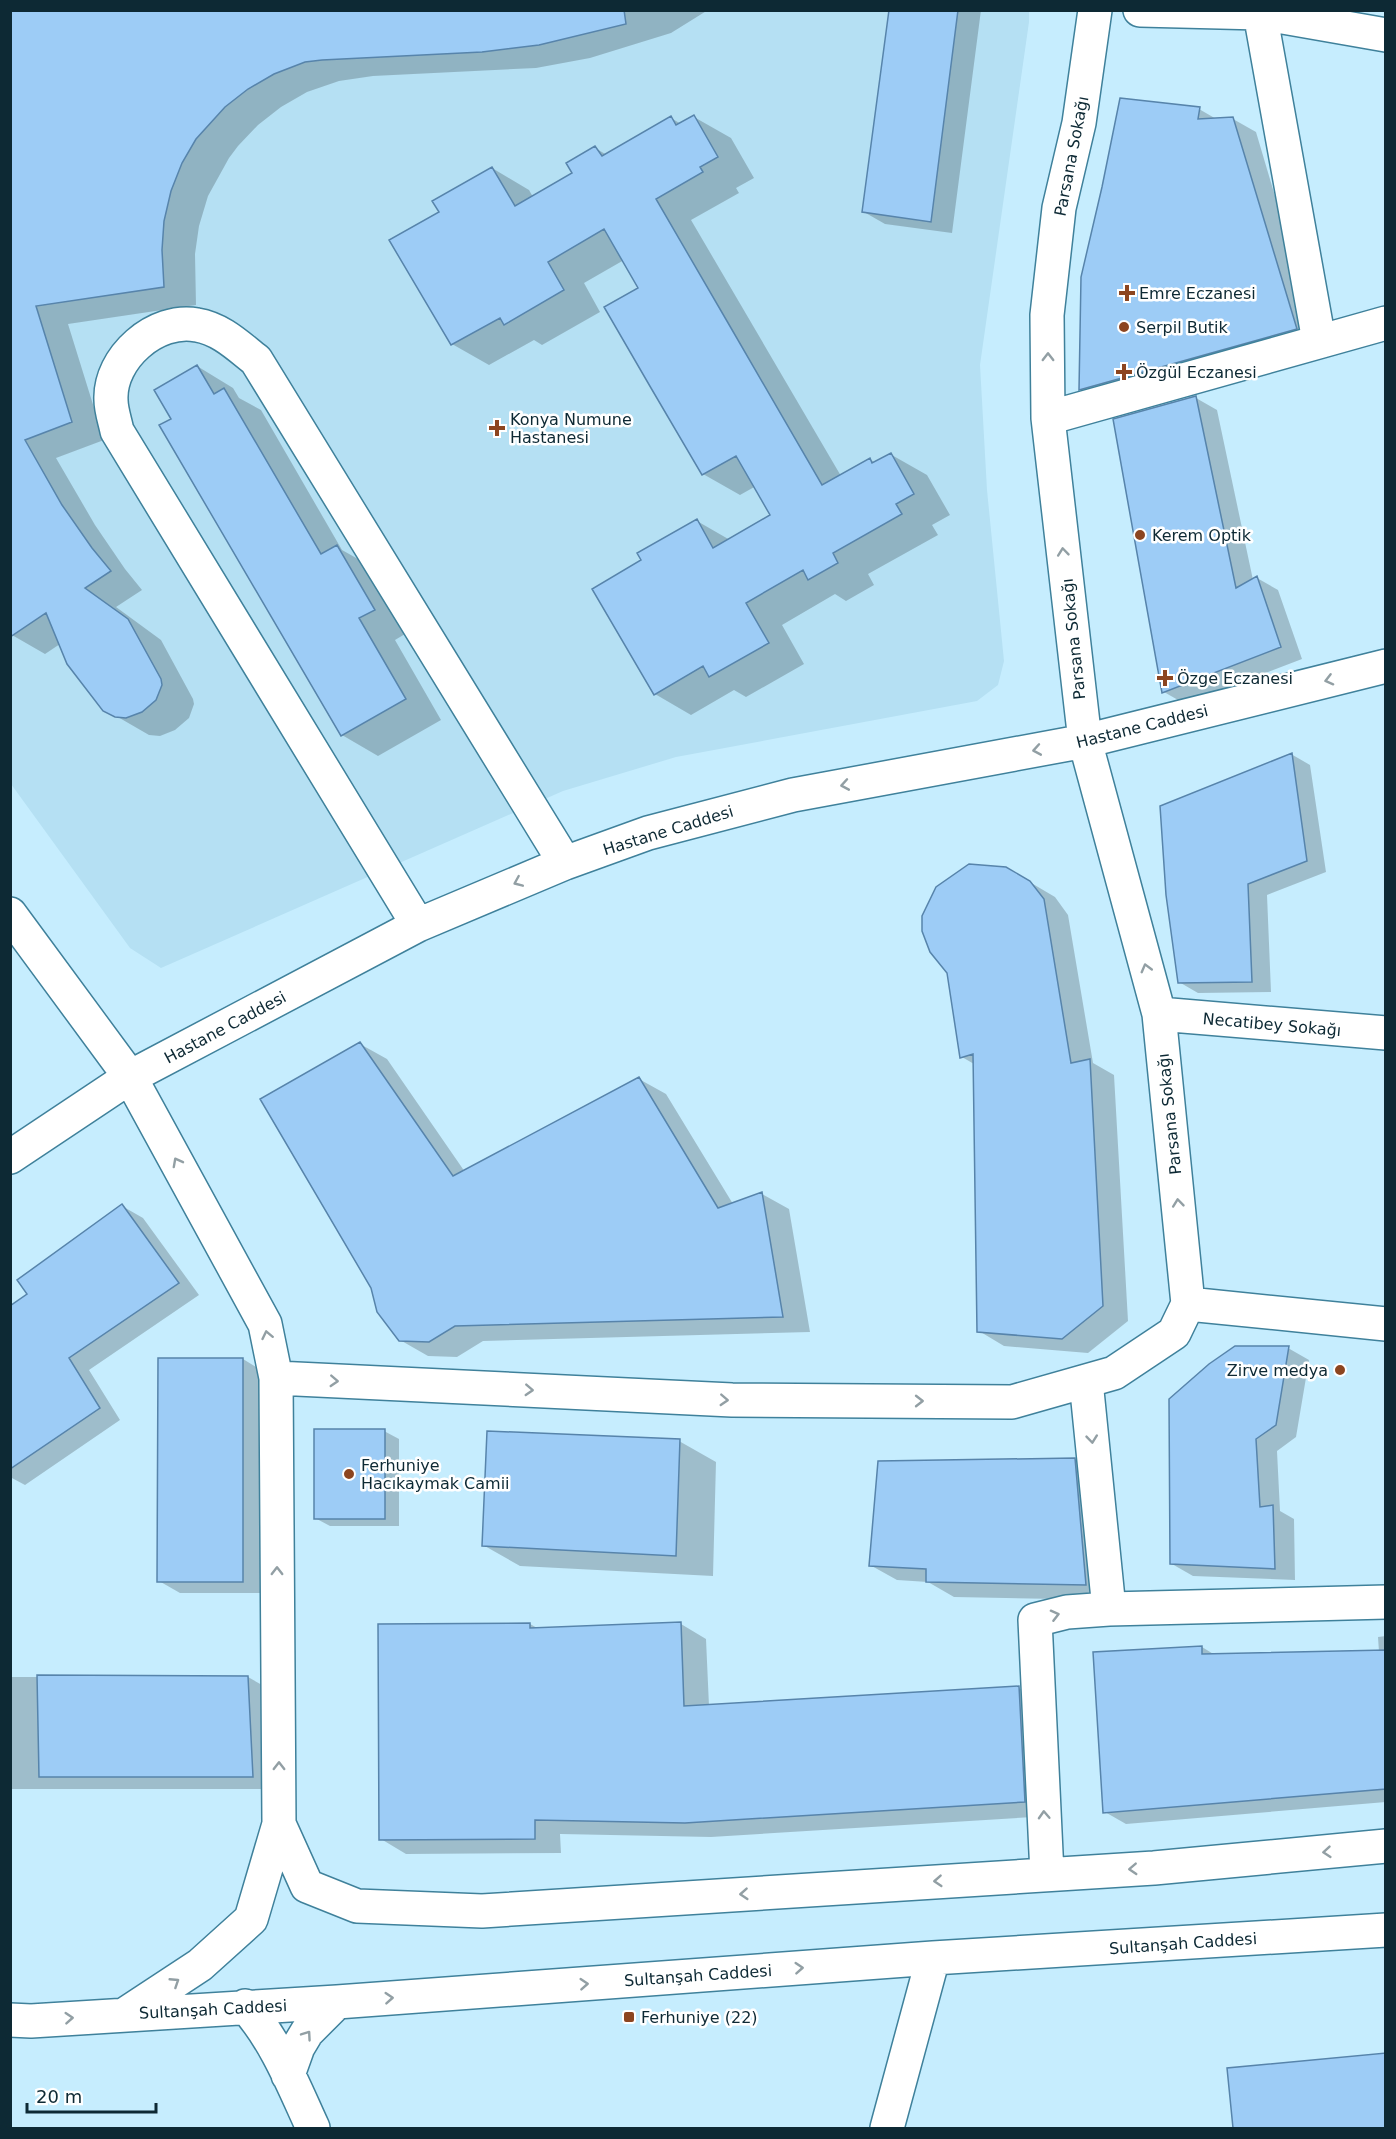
<svg xmlns="http://www.w3.org/2000/svg" width="1396" height="2139" font-family="'DejaVu Sans',sans-serif">
<style>
.built{fill:#b5e0f3}
.shadow{fill:#0003}
.building{fill:#9dccf6;stroke:#5784ab;stroke-width:1.5}
.lines{fill:none;stroke-linecap:round;stroke-linejoin:round}
.minor-casing{stroke:#3f819b;stroke-width:36}
.minor{stroke:#fff;stroke-width:33}
.oneway{stroke:#929fa4}
.poi-dot{fill:#8c4520;stroke:#fff;stroke-width:2}
.labels{text-anchor:middle;stroke-width:5;stroke-linejoin:round;paint-order:stroke}
.street-label{font-size:16px;fill:#0d2934;stroke:#fff}
.poi-label{font-size:16px;fill:#0d2934;stroke:#fff;text-anchor:start}
</style>
<rect width="100%" height="100%" fill="#c6edfe"/>
<path class="built" d="M10 11H1029V22L980 365 987 490 1004 661 998 685 977 701 676 757 563 791 161 968 130 948 11 784Z"/>
<path class="shadow" d="M10 10H708L671 33 590 58 536 68 373 76 339 81 307 92 281 107 258 125 238 146 229 158 208 196 199 226 195 254 196 305 68 324 104 440 56 458 95 525 125 569 142 590 116 607 161 640 193 699 194 704 189 718 175 730 160 736 149 735 104 709 60 644 45 654 12 635Z
M890 10H981L952 233 885 224 864 212Z
M1199 109 1218 120 1233 119 1256 132 1318 341 1102 402 1080 389Z
M694 117 731 138 754 178 736 188 739 193 691 220 841 476 870 459 875 463 890 454 927 475 950 515 932 525 938 535 868 574 874 585 846 601 835 594 782 625 804 664 746 697 734 690 691 715 655 694 643 561 697 521 730 540 772 515 756 486 740 495 703 474 641 288 624 260 584 283 600 312 542 345 534 340 489 365 452 344 441 212 492 168 529 190 533 197 574 174 595 148 607 155 671 118 681 124Z
M197 366 233 388 239 398 261 410 342 550 374 568 410 631 395 640 441 720 378 756 342 735 173 420Z
M1196 398 1217 410 1253 580 1257 578 1278 590 1302 659 1185 704 1164 692 1114 420Z
M1291 754 1310 765 1326 872 1267 895 1271 992 1198 993 1179 982Z
M1006 868 1055 897 1068 915 1093 1063 1114 1075 1128 1321 1088 1353 1004 1346 979 1331 974 1064 962 1057Z
M360 1044 387 1059 465 1172 639 1079 666 1094 733 1204 762 1194 789 1209 810 1332 483 1341 457 1357 428 1356 400 1340Z
M122 1206 143 1218 199 1295 89 1370 120 1420 25 1485 10 1477V1308L29 1295Z
M1288 1348 1309 1360 1296 1437 1277 1451 1280 1511 1294 1519 1295 1580 1193 1576 1172 1564Z
M243 1359 264 1372 263 1593H180L159 1581Z
M384 1431 399 1439V1526H330L315 1518Z
M679 1441 716 1462 713 1576 520 1566 483 1545Z
M1075 1459 1102 1475 1113 1600 954 1597 928 1582 897 1580 870 1565Z
M530 1624 539 1629 681 1624 706 1639 709 1706 1019 1688 1045 1703 1050 1816 711 1837 560 1834 561 1853 406 1854 381 1839Z
M1386 1636V1802L1126 1824 1105 1812 1202 1647 1215 1655 1379 1652 1378 1637Z
M10 1677H248L269 1689 274 1789H10Z
M1386 2054V2128H1235L1229 2069Z"/>
<path class="building" d="M10 10H624L626 24 539 45 482 52 322 60 305 62 274 74 248 89 225 107 196 139 182 163 171 191 164 221 162 250 164 287 36 306 72 422 25 440 62 505 92 548 111 571 85 588 128 619 161 679 162 685 156 700 142 712 126 718 115 717 103 711 67 664 46 613 10 637Z
M889 10H958L931 222 862 212Z
M1120 98 1200 107 1198 119 1233 117 1297 329 1079 390 1081 277 1102 187Z
M694 115 718 157 700 167 703 172 656 199 731 328 822 485 870 458 872 463 891 453 914 494 896 504 902 514 833 553 838 563 808 580 803 570 746 603 769 643 709 677 703 666 654 695 592 589 641 560 637 553 697 519 713 548 770 515 736 456 702 475 651 388 604 307 638 288 604 229 548 262 564 290 504 325 500 318 451 345 389 240 439 212 432 201 492 167 515 206 572 173 566 163 595 146 602 156 671 116 676 125Z
M197 365 214 394 224 388 321 554 337 545 375 610 359 618 406 699 341 736 159 425 171 419 154 390Z
M1196 396 1236 588 1257 576 1281 647 1162 693 1113 419Z
M1292 753 1307 861 1248 884 1252 982 1178 983 1166 895 1160 806Z
M969 864 1006 867 1030 881 1044 899 1071 1063 1090 1059 1103 1306 1062 1339 977 1332 973 1054 960 1058 947 973 930 952 922 931V916L936 887Z
M360 1042 453 1176 639 1077 718 1208 762 1192 783 1317 455 1326 429 1342 399 1341 377 1312 371 1288 260 1099Z
M122 1204 179 1283 69 1358 100 1408 10 1469V1306L27 1294 17 1280Z
M1235 1346H1289L1276 1425 1256 1439 1260 1507 1273 1505 1275 1569 1170 1564 1169 1399 1209 1364Z
M158 1358H243V1582H157Z
M314 1429H385V1519H314Z
M487 1431 680 1439 676 1556 482 1546Z
M1075 1458 1086 1585 926 1582V1569L869 1566 878 1461Z
M681 1622 684 1706 1019 1686 1025 1802 685 1823 535 1820V1839L379 1840 378 1624 530 1623V1628Z
M1202 1646V1654L1386 1650V1789L1103 1813 1093 1652Z
M37 1675 248 1676 253 1777H39Z
M1386 2053V2128H1233L1227 2068Z"/>
<g class="lines">
<defs>
<path id="minor" d="M1140 10 1260 13 1386 35
M1260 13 1319 341
M1048 418 1386 323
M10 914 130 1077 265 1324 276 1378 279 1824 251 1919 200 1965 127 2013
M418 925 117 431C115 421 111 410 111 400 109 358 156 317 197 325 221 329 238 346 256 360L565 863
M1159 1014 1386 1033
M10 1157 130 1077 418 925 565 863 648 833 793 795 1085 741 1386 666
M1188 1304 1386 1324
M276 1378 732 1400 1012 1402 1114 1373 1174 1333 1188 1304 1159 1014 1085 741 1048 418 1047 315 1059 208 1079 123 1095 10
M1086 1381 1109 1609
M279 1824 307 1886 357 1906 482 1911 1154 1868 1386 1846
M1047 1874 1035 1620 1067 1612 1109 1609 1386 1602
M245 2006C276 2040 294 2087 313 2128
M10 2020 31 2021 337 2002 933 1958 1386 1930
M288 2075 298 2047 307 2032 337 2002
M887 2128 933 1958"/>
</defs>
<use href="#minor" class="minor-casing"/>
<use href="#minor" class="minor"/>
</g>
<defs><path id="oneway-chevron" d="M-2-3.5L2.5 0L-2 3.5" fill="none" stroke-width="1.6" stroke-linecap="round" stroke-linejoin="round" transform="scale(1.5)"/></defs>
<g class="oneway">
<use href="#oneway-chevron" transform="translate(1048 357) rotate(-90)"/>
<use href="#oneway-chevron" transform="translate(1063 552) rotate(-96)"/>
<use href="#oneway-chevron" transform="translate(1329 680) rotate(166)"/>
<use href="#oneway-chevron" transform="translate(1037 750) rotate(170)"/>
<use href="#oneway-chevron" transform="translate(845 785) rotate(170)"/>
<use href="#oneway-chevron" transform="translate(518 882) rotate(157)"/>
<use href="#oneway-chevron" transform="translate(1146 968) rotate(-105)"/>
<use href="#oneway-chevron" transform="translate(177 1162) rotate(-118)"/>
<use href="#oneway-chevron" transform="translate(1178 1203) rotate(-96)"/>
<use href="#oneway-chevron" transform="translate(267 1335) rotate(-102)"/>
<use href="#oneway-chevron" transform="translate(334 1381) rotate(3)"/>
<use href="#oneway-chevron" transform="translate(529 1390) rotate(3)"/>
<use href="#oneway-chevron" transform="translate(724 1400) rotate(3)"/>
<use href="#oneway-chevron" transform="translate(919 1401)"/>
<use href="#oneway-chevron" transform="translate(1092 1439) rotate(84)"/>
<use href="#oneway-chevron" transform="translate(277 1571) rotate(-90)"/>
<use href="#oneway-chevron" transform="translate(1055 1615) rotate(-14)"/>
<use href="#oneway-chevron" transform="translate(279 1766) rotate(-90)"/>
<use href="#oneway-chevron" transform="translate(1044 1815) rotate(-93)"/>
<use href="#oneway-chevron" transform="translate(1327 1852) rotate(175)"/>
<use href="#oneway-chevron" transform="translate(1133 1869) rotate(177)"/>
<use href="#oneway-chevron" transform="translate(938 1881) rotate(176)"/>
<use href="#oneway-chevron" transform="translate(744 1894) rotate(176)"/>
<use href="#oneway-chevron" transform="translate(799 1968) rotate(-4)"/>
<use href="#oneway-chevron" transform="translate(175 1982) rotate(-33)"/>
<use href="#oneway-chevron" transform="translate(584 1984) rotate(-4)"/>
<use href="#oneway-chevron" transform="translate(389 1998) rotate(-4)"/>
<use href="#oneway-chevron" transform="translate(69 2018) rotate(-4)"/>
<use href="#oneway-chevron" transform="translate(307 2035) rotate(-55)"/>
</g>
<g class="poi-dot">
<path d="M1124 284h6v6h6v6h-6v6h-6v-6h-6v-6h6z"/>
<circle cx="1124" cy="327" r="6"/>
<path d="M1121 363h6v6h6v6h-6v6h-6v-6h-6v-6h6z"/>
<path d="M494 419h6v6h6v6h-6v6h-6v-6h-6v-6h6z"/>
<circle cx="1140" cy="535" r="6"/>
<path d="M1162 669h6v6h6v6h-6v6h-6v-6h-6v-6h6z"/>
<circle cx="1340" cy="1370" r="6"/>
<circle cx="349" cy="1474" r="6"/>
<rect x="623" y="2011" width="12" height="12" rx="3"/>
</g>
<g class="labels">
<g class="street-label">
<text transform="translate(1071 156) rotate(-79)" y="6">Parsana Sokağı</text>
<text transform="translate(1073 639) rotate(-96)" y="6">Parsana Sokağı</text>
<text transform="translate(1142 726) rotate(-14)" y="6">Hastane Caddesi</text>
<text transform="translate(668 830) rotate(-17)" y="6">Hastane Caddesi</text>
<text transform="translate(1272 1024) rotate(5)" y="6">Necatibey Sokağı</text>
<text transform="translate(225 1027) rotate(-28)" y="6">Hastane Caddesi</text>
<text transform="translate(1169 1114) rotate(-96)" y="6">Parsana Sokağı</text>
<text transform="translate(1183 1943) rotate(-4)" y="6">Sultanşah Caddesi</text>
<text transform="translate(698 1975) rotate(-4)" y="6">Sultanşah Caddesi</text>
<text transform="translate(213 2009) rotate(-3)" y="6">Sultanşah Caddesi</text>
</g>
<g class="poi-label">
<text x="1139" y="299">Emre Eczanesi</text>
<text x="1136" y="333">Serpil Butik</text>
<text x="1136" y="378">Özgül Eczanesi</text>
<text x="510" y="425">Konya Numune<tspan x="510" dy="18">Hastanesi</tspan></text>
<text x="1152" y="541">Kerem Optik</text>
<text x="1177" y="684">Özge Eczanesi</text>
<text x="1328" y="1376" text-anchor="end">Zirve medya</text>
<text x="361" y="1471">Ferhuniye<tspan x="361" dy="18">Hacıkaymak Camii</tspan></text>
<text x="641" y="2023">Ferhuniye (22)</text>
</g>
</g>
<rect width="1396" height="2139" fill="none" stroke="#0d2934" stroke-width="24"/>
<path d="M27 2103v9h129v-9" fill="none" stroke="#0d2934" stroke-width="3"/>
<text x="36" y="2103" font-size="18" fill="#0d2934" stroke="#ffffff" stroke-width="4.5" paint-order="stroke">20 m</text>
</svg>
